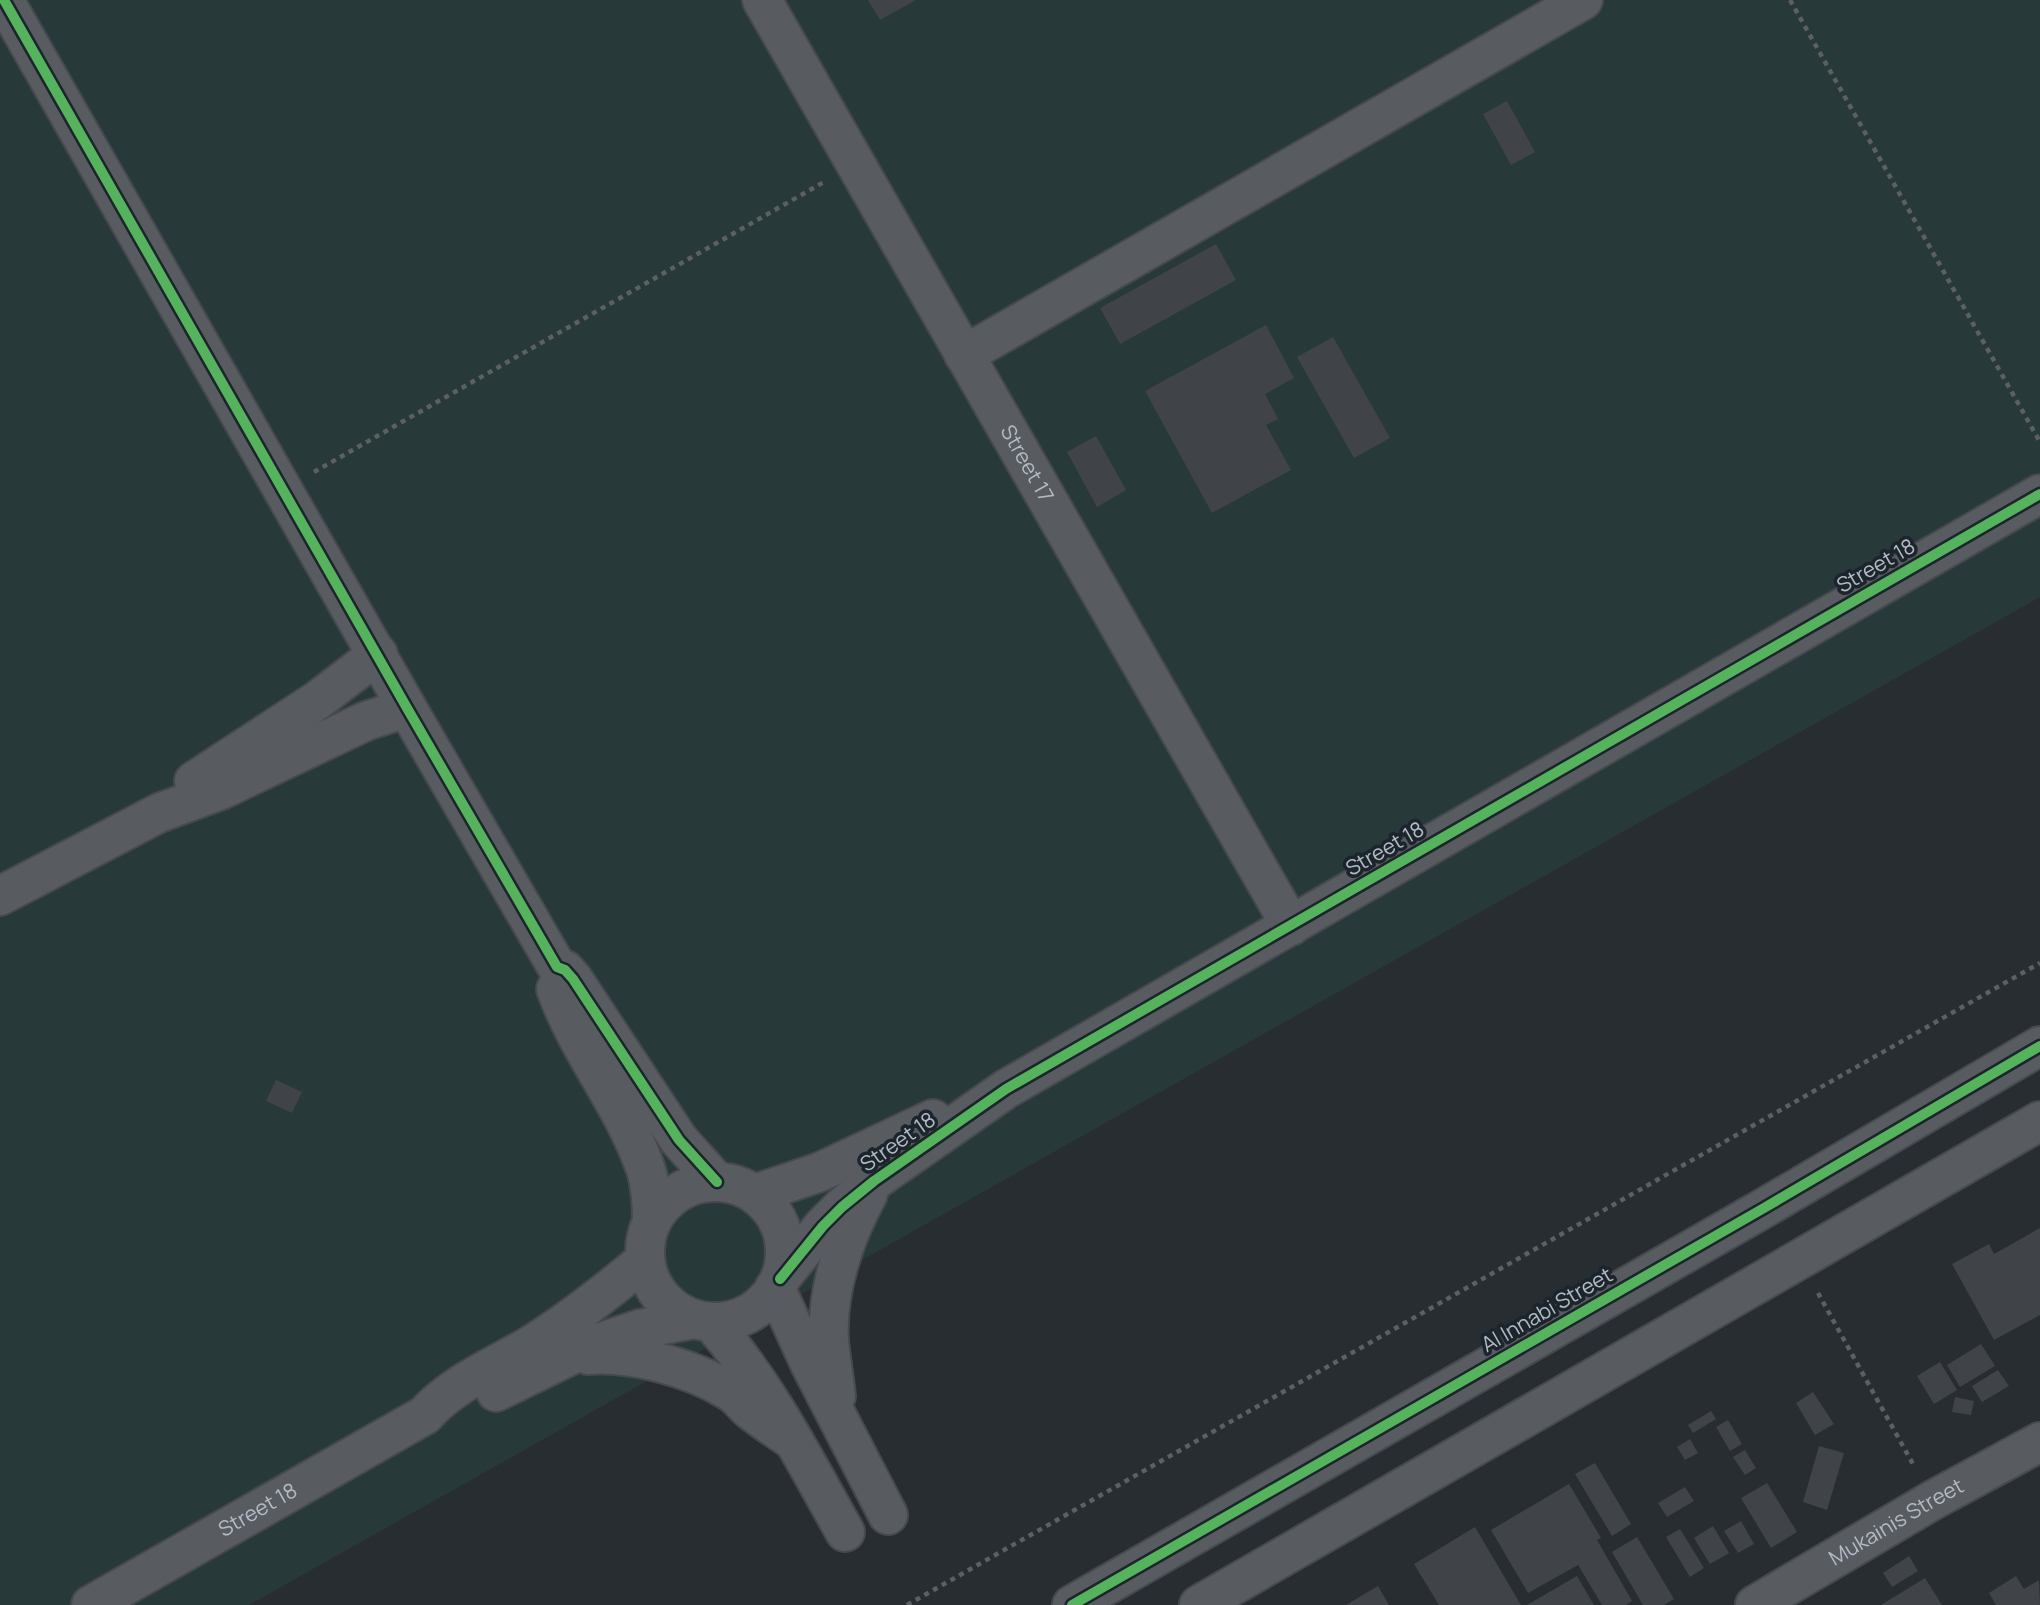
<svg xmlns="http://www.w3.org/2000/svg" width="2040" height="1605" font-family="Manrope,sans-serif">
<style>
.green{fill:#283939}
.building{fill:#404449}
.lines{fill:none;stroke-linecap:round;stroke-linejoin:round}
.minor-casing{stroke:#46494d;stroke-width:42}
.path{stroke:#5c6065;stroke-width:4.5;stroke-dasharray:5 5;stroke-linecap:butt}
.minor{stroke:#585c61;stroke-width:38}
.cycleway-casing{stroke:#1c242c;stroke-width:15}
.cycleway{stroke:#56b35d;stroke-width:10}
.labels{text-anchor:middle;stroke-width:7;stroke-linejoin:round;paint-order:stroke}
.street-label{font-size:21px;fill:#b2bac4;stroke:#1c242c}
</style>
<rect width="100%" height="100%" fill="#282d32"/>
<path class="green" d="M0 0H2040V597L249 1605H0Z"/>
<path class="building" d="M868 0H916L880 20Z
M1507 101 1535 152 1511 165 1483 114Z
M1216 244 1236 280 1120 344 1100 308Z
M1266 325 1294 378 1265 394 1278 419 1266 425 1291 470 1212 513 1145 391Z
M1333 337 1390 438 1354 458 1297 357Z
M1096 436 1126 490 1097 507 1067 452Z
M276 1080 302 1092 292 1113 266 1101Z
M2040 1228V1315L1994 1340 1952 1264 1989 1244 1994 1254Z
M1981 1344 1995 1366 1960 1387 1947 1365Z
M1940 1362 1957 1390 1934 1404 1917 1376Z
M1998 1370 2009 1386 1982 1402 1972 1386Z
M1813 1392 1834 1424 1815 1435 1796 1403Z
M1955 1397 1974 1401 1971 1415 1952 1412Z
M1711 1411 1716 1419 1693 1433 1688 1425Z
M1728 1420 1742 1444 1730 1451 1716 1427Z
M1690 1439 1698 1453 1685 1460 1677 1447Z
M1819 1446 1844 1453 1827 1510 1803 1502Z
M1745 1450 1756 1468 1745 1475 1733 1457Z
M1595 1463 1631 1524 1612 1536 1575 1474Z
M1767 1483 1797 1532 1771 1548 1741 1498Z
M1569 1484 1601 1538 1597 1540 1632 1601 1626 1605H1602L1578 1565 1528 1593 1491 1530Z
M1685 1487 1694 1501 1667 1517 1658 1503Z
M1741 1521 1754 1544 1738 1553 1724 1531Z
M1713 1526 1729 1553 1710 1564 1694 1538Z
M1475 1527 1521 1605H1439L1414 1564Z
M1680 1529 1704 1568 1690 1577 1666 1537Z
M1637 1537 1674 1599 1664 1605H1643L1612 1552Z
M1909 1556 1918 1571 1892 1587 1883 1573Z
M1577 1576 1594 1605H1527Z
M2016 1576 2024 1589 2039 1580 2040 1605H1996L1989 1593Z
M1925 1578 1942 1605H1881Z
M1378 1586 1389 1605H1346Z"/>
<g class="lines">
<defs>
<g id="minor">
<path d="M4 0 407 708 557 967 565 970 573 979 679 1140 717 1182"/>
<path id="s1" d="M762 0 1291 926"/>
<path d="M964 355 1583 0"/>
<path d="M194 781 318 700 378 654"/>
<path d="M0 896 159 813 221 790 366 721 407 708"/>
<path d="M556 989C579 1053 626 1108 647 1173 651 1189 652 1205 652 1221"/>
<circle cx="715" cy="1252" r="70"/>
<path d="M755 1194 820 1172 933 1119"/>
<path d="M780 1279 823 1226 842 1207 874 1181 1006 1089 2040 494"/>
<path d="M775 1287 810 1364 888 1515"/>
<path d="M711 1322C767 1385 804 1459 845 1532"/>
<path d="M588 1355C632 1352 691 1367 729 1391 737 1395 743 1404 749 1409 764 1421 779 1431 794 1441"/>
<path d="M496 1392 592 1345 640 1329 694 1319"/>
<path d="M836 1396C834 1378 831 1360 829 1341 826 1291 844 1238 868 1194"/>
<path id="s2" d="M91 1605 425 1415C451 1385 493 1367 528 1347 570 1321 608 1291 645 1260"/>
<path d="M1072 1605 1764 1208 2040 1046"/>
<path d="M1199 1605 2040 1121"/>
<path id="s3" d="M1755 1605 1933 1500 2040 1442"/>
</g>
</defs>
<use href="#minor" class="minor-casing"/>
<path class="path" d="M1790 0 2040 442
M314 472 824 182
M1818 1293 1914 1466
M907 1605 2040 963"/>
<use href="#minor" class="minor"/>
<defs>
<path id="cycleway" d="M4 0 407 708 557 967 565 970 573 979 679 1140 717 1182
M780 1279 823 1226 842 1207 874 1181 1006 1089 2040 494
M1072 1605 1764 1208 2040 1046"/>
</defs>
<use href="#cycleway" class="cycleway-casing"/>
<use href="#cycleway" class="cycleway"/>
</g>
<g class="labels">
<g class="street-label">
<text dy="7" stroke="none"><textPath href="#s1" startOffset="534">Street 17</textPath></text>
<text transform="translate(1876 566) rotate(-30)" y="7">Street 18</text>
<text transform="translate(1385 849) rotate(-30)" y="7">Street 18</text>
<text transform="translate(898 1142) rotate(-35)" y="7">Street 18</text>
<text transform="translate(1547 1310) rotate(-30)" y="7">Al Innabi Street</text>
<text dy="7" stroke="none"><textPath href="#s2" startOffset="192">Street 18</textPath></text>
<text dy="7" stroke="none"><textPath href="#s3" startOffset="164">Mukainis Street</textPath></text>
</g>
</g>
</svg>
